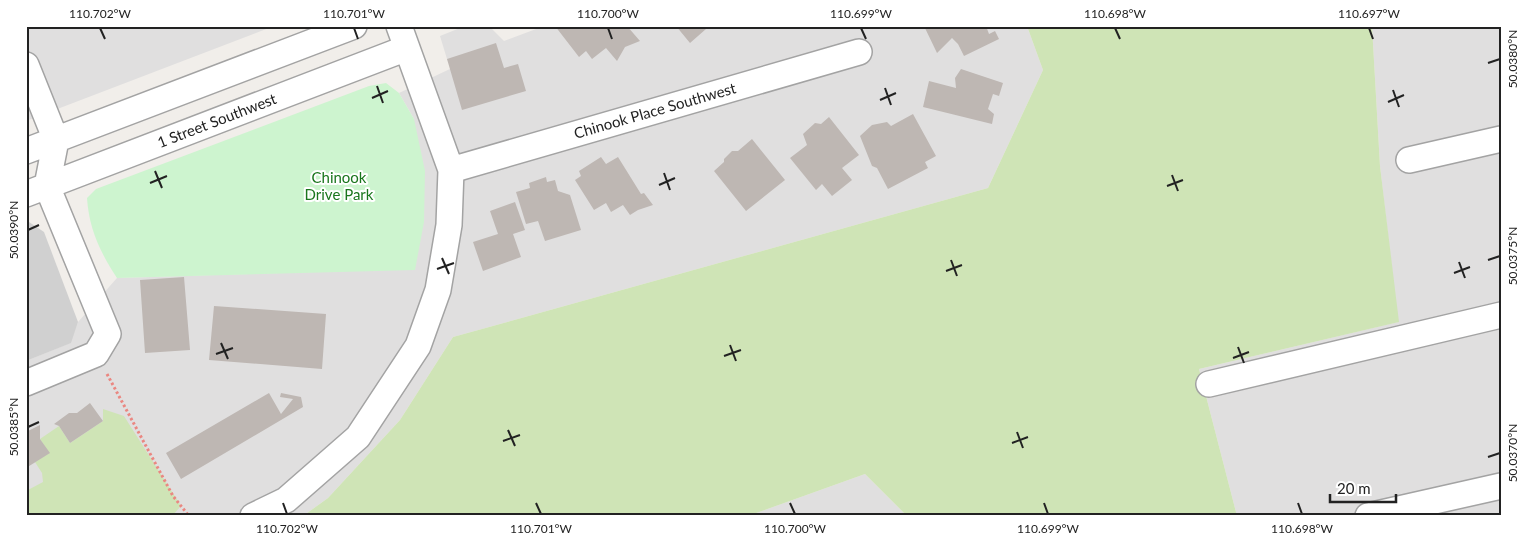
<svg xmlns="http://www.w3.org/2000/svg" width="1527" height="542" font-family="Lato,sans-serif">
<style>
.residential{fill:#e0dfdf}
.religious{fill:#d0d0d0}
.grass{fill:#cfe4b6}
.park{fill:#cdf4cf}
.building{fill:#beb7b3}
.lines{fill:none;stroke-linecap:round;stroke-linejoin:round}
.minor-casing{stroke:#a3a3a3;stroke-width:28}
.path{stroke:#ea8781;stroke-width:3;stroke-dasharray:2.5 2.5;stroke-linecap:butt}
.minor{stroke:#fff;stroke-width:25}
.ticks{fill:none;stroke:#222;stroke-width:2}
.labels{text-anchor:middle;stroke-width:4;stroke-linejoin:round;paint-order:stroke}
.street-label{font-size:15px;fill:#222;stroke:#fff}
.park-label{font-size:15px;fill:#1a761d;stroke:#fff}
.neatline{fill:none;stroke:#222;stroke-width:2}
.ticks-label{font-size:12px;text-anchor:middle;fill:#222}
</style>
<rect width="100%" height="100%" fill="#f1eeea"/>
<path class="residential" d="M26 26H274L26 121Z
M465 26H489L504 41 544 26H1027L1043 70 988 188 453 337 400 420 328 498 303 516H26V361L70 343 78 322 117 278 415 269 414 119 399 93 452 68 447 59 440 36Z
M1372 26H1501V516H1237L1199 369 1398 322 1380 166Z
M865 474 907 516H748Z"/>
<path class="religious" d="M26 220 44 232 78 322 71 343 26 361Z"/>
<path class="grass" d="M1027 26H1372L1380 166 1399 322 1199 369 1237 516H907L865 474 748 516H303L328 498 400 420 453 337 988 188 1043 70Z
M103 409 124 416 181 506 172 516H26V491L43 482 42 473 35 462 49 453 40 439 59 426 70 443 103 421Z"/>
<path class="park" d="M386 83 399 93 414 119 425 171 424 222 415 270 117 278C100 252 89 229 87 198L96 189 369 86Z"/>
<path class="building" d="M555 26H627L640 41 625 47 617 61 606 48 592 59 586 51 579 57Z
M676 26H704L706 29 690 43Z
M924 26H986L989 34 995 31 999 39 964 56 958 44 952 38 937 53Z
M496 43 504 68 518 64 526 91 462 110 447 59Z
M961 69 1003 83 999 96 993 94 988 109 994 114 992 124 923 107 929 81 956 88 955 78Z
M913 114 936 156 925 162 928 168 888 189 877 168 872 166 860 136 872 125 887 122 891 126Z
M829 117 859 155 842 168 852 180 832 196 822 184 816 190 790 158 807 145 803 134 815 123 821 124Z
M752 139 785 180 746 211 714 171 724 162V159L732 151H738Z
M601 157 606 164 618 157 641 194 644 193 653 205 638 210 630 215 623 205 611 212 606 203 594 210 575 180 581 176 579 171Z
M546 177 547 182 555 180 558 191 570 195 581 230 545 241 538 221 526 224 516 192 530 188 529 183Z
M515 202 525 230 513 234 521 257 483 271 473 242 498 234 490 211Z
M184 277 190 350 145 353 140 280Z
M214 306 326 314 322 369 209 360Z
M269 393 281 414 293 399 280 397 281 393 301 397 303 407 181 479 166 453Z
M90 403 103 421 70 443 59 426 54 424 69 413H77Z
M40 425V439L50 453 26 468V432Z"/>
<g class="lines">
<defs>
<path id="minor" d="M26 65 56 140 47 186 108 334 96 354 26 383
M26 151 354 26
M1409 160 1501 139
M451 170 859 52
M26 194 407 48
M1209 384 1501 315
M253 516 286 500 358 437 418 346 438 290 449 225 451 170 399 26
M1368 516 1501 486"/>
</defs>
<use href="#minor" class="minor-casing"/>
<path class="path" d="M107 374 173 496 189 516"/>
<use href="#minor" class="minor"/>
</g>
<path class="ticks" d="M100 28 105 39M354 28 358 39M608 28 612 39M861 28 866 39M1115 28 1120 39M1369 28 1373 39M1488 63 1500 59M377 86 383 103M885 88 891 105M1393 90 1399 107M372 98 388 91M880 100 896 93M1388 102 1404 95M155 171 162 188M664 173 670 190M1172 175 1178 191M150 183 167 176M659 185 675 178M1167 186 1183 180M28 230 39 225M442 258 449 274M951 260 957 276M1488 260 1500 256M1459 262 1465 278M437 269 454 263M946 271 962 265M1454 273 1470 267M221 343 228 359M730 345 736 361M1238 347 1244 363M216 354 233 348M724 356 741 350M1233 358 1249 352M28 427 39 422M508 430 515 446M1017 432 1023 448M503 441 520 435M1012 443 1028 437M1488 457 1500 453M283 503 287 514M536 503 541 514M790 503 795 514M1044 503 1048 514M1298 503 1302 514"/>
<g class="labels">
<g class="street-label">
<text transform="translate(655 111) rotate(-16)" y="5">Chinook Place Southwest</text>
<text transform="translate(217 121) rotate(-21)" y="5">1 Street Southwest</text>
</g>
<g class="park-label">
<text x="339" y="183">Chinook<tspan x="339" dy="17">Drive Park</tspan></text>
</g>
</g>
<rect width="1527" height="542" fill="none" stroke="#ffffff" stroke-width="55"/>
<path d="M1330 494v8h66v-8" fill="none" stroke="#222222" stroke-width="2.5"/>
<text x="1337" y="494" font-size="15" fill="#222222" stroke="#ffffff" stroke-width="4" paint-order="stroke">20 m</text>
<rect x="28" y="28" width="1472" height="486" class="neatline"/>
<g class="ticks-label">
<text x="100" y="18">110.702°W</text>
<text x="354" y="18">110.701°W</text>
<text x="608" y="18">110.700°W</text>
<text x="861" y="18">110.699°W</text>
<text x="1115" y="18">110.698°W</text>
<text x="1369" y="18">110.697°W</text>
<text transform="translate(1513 59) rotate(-90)" y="4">50.0380°N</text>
<text transform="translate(14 230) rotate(-90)" y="4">50.0390°N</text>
<text transform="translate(1513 256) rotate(-90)" y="4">50.0375°N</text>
<text transform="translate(14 427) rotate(-90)" y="4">50.0385°N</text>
<text transform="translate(1513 453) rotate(-90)" y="4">50.0370°N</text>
<text x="287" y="533">110.702°W</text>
<text x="541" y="533">110.701°W</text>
<text x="795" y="533">110.700°W</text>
<text x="1048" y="533">110.699°W</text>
<text x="1302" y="533">110.698°W</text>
</g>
</svg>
